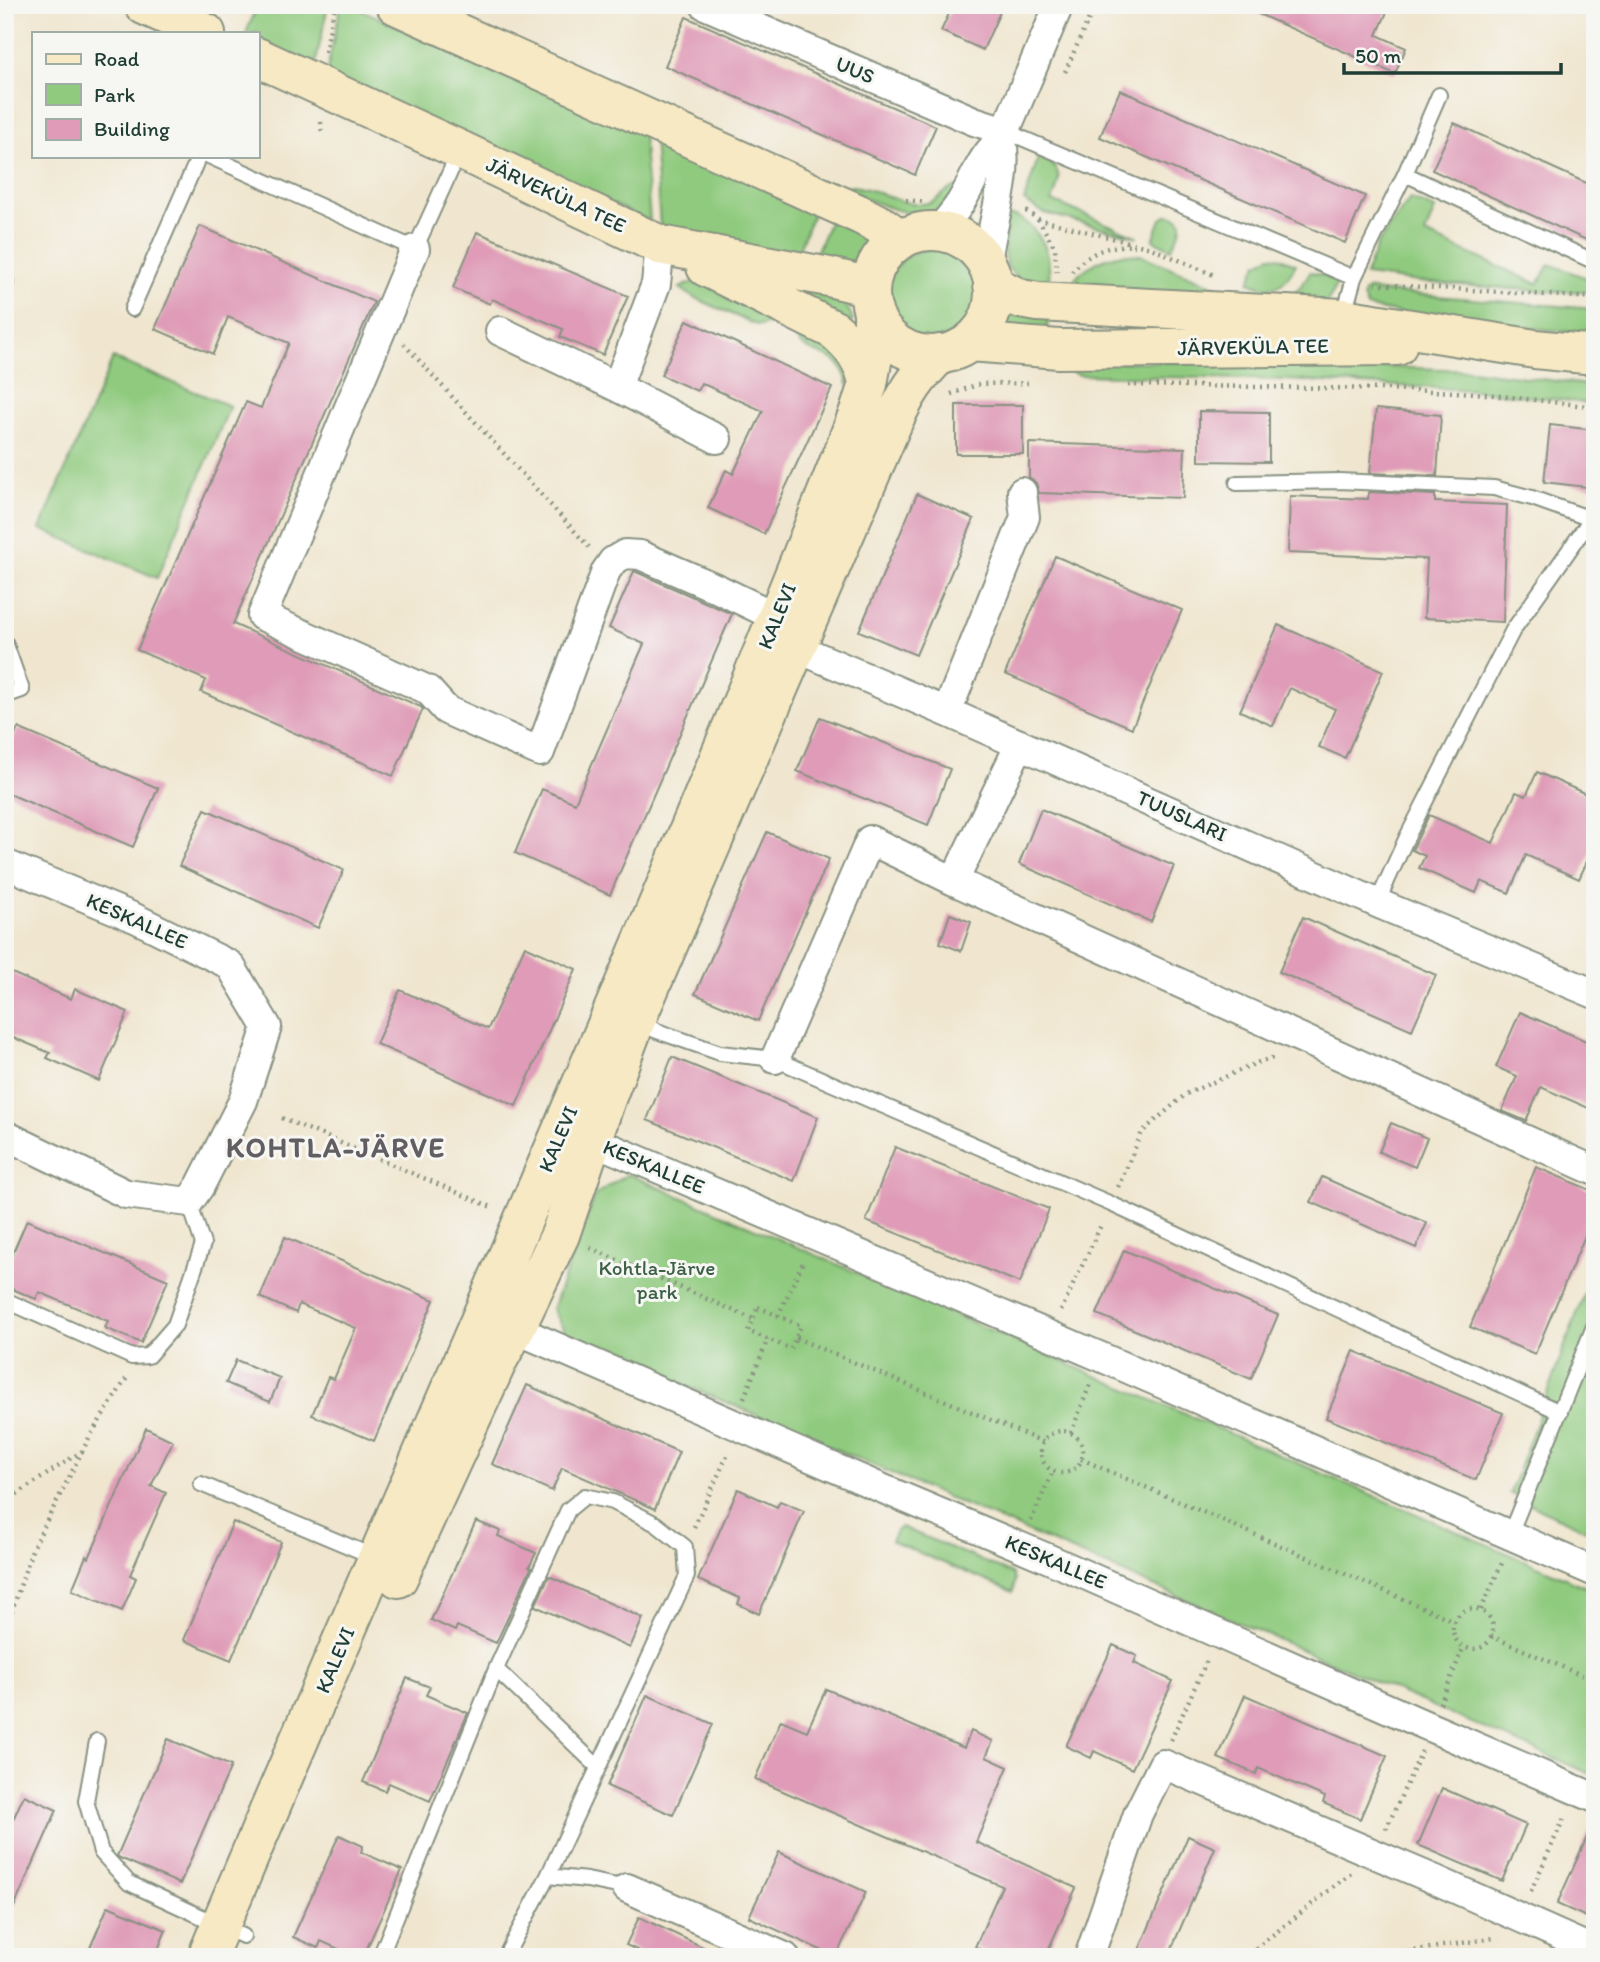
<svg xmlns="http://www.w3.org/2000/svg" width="1600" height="1962" font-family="Itim,sans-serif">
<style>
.green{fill:#8fca7e;stroke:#578459;stroke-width:2}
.building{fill:#df9bb7}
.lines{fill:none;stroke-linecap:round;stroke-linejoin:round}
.lane-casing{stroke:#889282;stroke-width:18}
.street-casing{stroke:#889282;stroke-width:32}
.secondary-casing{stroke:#889282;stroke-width:42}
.path{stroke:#889282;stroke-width:4.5;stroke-dasharray:2 5;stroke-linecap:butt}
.lane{stroke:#fff;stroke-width:14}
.street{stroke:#fff;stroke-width:28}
.secondary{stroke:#f7e9c3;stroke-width:38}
.labels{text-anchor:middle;stroke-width:6;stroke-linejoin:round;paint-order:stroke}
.street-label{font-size:21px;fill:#1f3d34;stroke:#f6f6f2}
.park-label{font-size:21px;fill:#3b6046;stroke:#f6f6f2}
.district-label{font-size:28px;font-weight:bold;letter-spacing:2px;fill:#625e62;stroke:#f6f6f2}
</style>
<rect width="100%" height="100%" fill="#f6f6f2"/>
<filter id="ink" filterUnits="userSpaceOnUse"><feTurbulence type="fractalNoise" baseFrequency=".0143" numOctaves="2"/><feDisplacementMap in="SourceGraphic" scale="14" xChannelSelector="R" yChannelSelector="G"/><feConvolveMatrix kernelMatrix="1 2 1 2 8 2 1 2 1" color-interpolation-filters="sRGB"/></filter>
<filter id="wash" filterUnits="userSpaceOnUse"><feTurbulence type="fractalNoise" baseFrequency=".00686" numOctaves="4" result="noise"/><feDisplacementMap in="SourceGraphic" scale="28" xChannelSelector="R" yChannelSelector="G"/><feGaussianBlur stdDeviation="1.57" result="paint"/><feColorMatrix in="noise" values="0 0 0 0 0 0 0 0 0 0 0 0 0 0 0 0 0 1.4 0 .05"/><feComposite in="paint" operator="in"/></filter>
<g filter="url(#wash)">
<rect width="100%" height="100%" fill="#f0e6cf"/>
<path class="green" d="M236 5H328L314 71 257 43V33H246L254 14Z
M341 5H350L643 133 650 221 326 75Z
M654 138 814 211 795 259 660 226Z
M1039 155C1064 169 1061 178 1052 201L1138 237 1044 213 1024 201Z
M851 186C875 187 896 204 920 204 942 204 944 185 959 188 953 194 947 203 940 208 918 225 867 199 846 190Z
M1410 199 1435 209 1425 234 1538 284 1549 264 1595 281V292L1541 291 1419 282 1365 275 1378 243Z
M1167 215C1192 217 1178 235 1171 249L1153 240 1161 219Z
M1016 216C1050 236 1052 261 1048 297 1003 272 1000 269 1007 217Z
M831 218 870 241 856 267 811 265Z
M887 294a45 45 0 1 1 90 0a45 45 0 1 1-90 0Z
M1124 254 1140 255 1251 301C1282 307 1295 299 1310 272L1326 276 1337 283C1330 300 1325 309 1306 311L1066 297C1072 272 1100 257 1124 254Z
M1270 256 1278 257 1296 264C1284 288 1273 293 1249 282L1257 264Z
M693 282 701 283 774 315 771 322 762 326 756 325 693 297 680 288Z
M808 286C827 293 848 298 853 321L850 324 805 296Z
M1368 289 1376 291 1595 309V335L1515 326 1490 329 1367 307 1363 297 1364 292Z
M1048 312 1047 339 1002 333 1011 314Z
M795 326 832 342 854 372 848 384C846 375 842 366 834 360 817 350 792 350 795 326Z
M113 358 230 406 157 578 40 529Z
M1068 362H1237L1471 370 1595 386V404L1474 390 1286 380 1080 375 1074 373 1068 368Z
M628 1174 1595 1591V1776L740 1408 568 1337 552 1309 596 1194Z
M1595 1265V1534L1542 1510 1510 1493Z
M901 1527 1013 1574 1015 1580 1013 1592 891 1541 896 1531Z"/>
<g id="blocks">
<path class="building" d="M953 5H1003L983 50 941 31Z
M1238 5H1390L1377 35 1406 48 1395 74Z
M686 17 936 126 915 175 665 66Z
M1120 90 1365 196 1345 243 1100 137Z
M1454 123 1595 187V244L1432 170Z
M200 226 374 302 233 624 421 707 423 709 393 776 201 692 206 680 137 650 246 402 261 408 289 343 228 317 213 354 155 329Z
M477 232 628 296 603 355 560 337 563 329 492 299 490 304 453 288Z
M687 320 832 388 764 534 708 508 726 470 733 474 763 411 701 383 697 391 661 375Z
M956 405H1023V454H956Z
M1376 409 1441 415 1437 476 1370 473Z
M1199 411 1269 412V462L1199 461Z
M1550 425 1595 430V488L1544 482Z
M1029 443 1185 448 1183 498 1039 493 1036 483 1029 477Z
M1369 492 1435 495V502L1507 505 1503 622 1424 618 1427 559 1288 553 1290 496 1368 499Z
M917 494 974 519 916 655 859 631Z
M1055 556 1182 610 1132 728 1005 674Z
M634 571 732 614 610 895 515 853 542 789 575 803 644 644 609 628Z
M1278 625 1383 671 1345 758 1319 747 1335 709 1290 688 1273 726 1240 711Z
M820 717 950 769 928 825 797 771Z
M18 728 158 788 133 847 5 792V758Z
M1537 772 1595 798V844L1579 879 1526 855 1509 893 1481 881 1476 893 1419 868 1425 856 1412 850 1429 815 1493 843 1516 792 1526 796Z
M205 809 344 870 318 928 179 866Z
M1041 809 1174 866 1151 922 1019 864Z
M767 832 829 859 758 1021 695 994Z
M950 914 971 922 961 951 940 943Z
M1303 917 1436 975 1412 1030 1279 972Z
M525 946 576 969 516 1106 376 1044 400 990 488 1029Z
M5 970 71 999 75 989 128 1012 99 1081 47 1058 50 1053 5 1034Z
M1520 1012 1595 1045V1111L1541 1087 1526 1121 1502 1111 1517 1076 1496 1067Z
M672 1057 818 1117 794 1181 647 1120Z
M1391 1123 1427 1138 1415 1167 1379 1152Z
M895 1147 1049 1209 1020 1283 866 1221Z
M1536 1167 1595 1192V1212L1535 1354 1470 1327Z
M1322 1177 1427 1223 1416 1248 1311 1202Z
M27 1220 168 1280 141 1343 105 1328 108 1321 39 1292 36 1299 5 1286V1271Z
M285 1237 434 1300 374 1441 312 1415 328 1377 334 1379 356 1328 299 1304 296 1313 260 1297Z
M1124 1250 1278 1315 1251 1379 1097 1314Z
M1354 1351 1503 1413 1476 1480 1326 1418Z
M236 1360 280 1378 270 1402 226 1383Z
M527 1385 679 1452 655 1509 562 1468 552 1491 492 1464Z
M146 1428 173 1441 151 1486 166 1493 130 1575 136 1578 122 1611 72 1590 86 1556 89 1558Z
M738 1489 777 1507 780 1501 804 1511 759 1614 738 1604 740 1598 698 1580Z
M476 1521 500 1531 498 1536 536 1553 529 1567 531 1568 496 1643 457 1626 455 1631 431 1620Z
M233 1522 281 1542 231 1660 184 1640Z
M549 1576 643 1618 630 1648 535 1606Z
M1113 1645 1137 1656 1134 1663 1173 1681 1132 1769 1094 1751 1091 1758 1066 1746Z
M407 1678 430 1687 426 1695 468 1713 430 1801 389 1783 385 1791 363 1782Z
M826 1689 964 1748 971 1731 993 1741 986 1757 1008 1767 976 1842 1076 1888 1045 1957H996L975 1947 1002 1886 755 1779 781 1720 807 1731Z
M647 1695 713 1724 673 1815 607 1786Z
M1245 1695 1387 1756 1360 1819 1323 1803 1325 1797 1258 1768 1256 1774 1218 1758Z
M168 1739 231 1766 180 1884 120 1858 117 1856Z
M1442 1788 1526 1825 1502 1881 1418 1845Z
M24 1795 57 1810 5 1927V1837Z
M1595 1819V1921L1557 1904Z
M339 1835 363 1846 361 1852 402 1870 363 1957H356L321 1941 318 1948 293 1937Z
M1188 1836 1215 1848 1168 1957H1136Z
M779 1852 866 1892 836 1957 749 1917Z
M108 1906 166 1930 155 1957H86Z
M639 1917 724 1957H652L626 1945Z"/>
</g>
</g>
<g filter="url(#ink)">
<use href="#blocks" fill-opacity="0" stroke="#889282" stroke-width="2"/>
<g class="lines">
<defs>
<path id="lane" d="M1005 131 1354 278
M209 156 415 249 460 150
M1405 174 1595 262
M5 282H6
M132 309 199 156
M1343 318 1354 278 1405 174 1439 95
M1237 483 1339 481 1494 488 1532 498 1591 519 1513 630 1407 837 1377 903
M5 642 22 690 5 696
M638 1021 657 1031 720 1053 775 1059 1111 1204 1560 1412
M5 1300 132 1357 148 1356 175 1325 203 1244 189 1202
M201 1484 377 1558
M1510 1534 1595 1324
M496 1669 598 1767
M97 1741 86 1801 101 1852 129 1883 243 1936
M380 1957 496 1669 568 1510 585 1496 613 1502 656 1524 685 1547 687 1576 548 1876
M505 1957 548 1876 587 1880 627 1888"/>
<path id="street" d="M705 5 974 121 1005 131
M939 231C946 221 956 211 962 200 976 177 980 157 1002 139L1059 5
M660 245 656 284 617 387 717 439
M415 249 262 616 428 690 446 710 540 752 606 571 613 561 625 554 640 555 718 589 795 626
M987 264C991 223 1009 181 1002 139
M500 331 617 387
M778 640 947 712 1377 903 1595 994
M947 712 1025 517 1022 492
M5 864 135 918 230 965 267 1027 243 1101 200 1186 189 1202 126 1194 5 1135
M954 881 1020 744
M775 1059 870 840 954 881 1595 1171
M575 1133 1101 1357 1595 1572
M507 1314 515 1329 881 1488 1047 1558 1432 1728 1595 1798
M627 1888 785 1957
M1089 1957 1138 1814 1163 1764 1438 1881 1595 1951"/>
<path id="secondary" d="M144 5 206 33
M396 5 861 215 882 226 900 239
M257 57 460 150 660 245 829 277 870 287
M870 293a62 62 0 1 1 124 0a62 62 0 1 1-124 0Z
M706 267 834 330C851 344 865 361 868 384
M993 285 1021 299 1038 302 1343 318 1535 349 1595 355
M970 342 1059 349 1397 346
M398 1578 499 1358 515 1329 560 1235 606 1099 636 1020 893 422C906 394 917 376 940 354
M207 1957C424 1441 656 930 860 409L868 384 873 357V311"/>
</defs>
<use href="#lane" class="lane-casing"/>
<use href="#street" class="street-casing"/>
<use href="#secondary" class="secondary-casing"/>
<path class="path" d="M325 52 335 5
M1065 72 1095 5
M321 122 322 135
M906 200 925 202
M1026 211 1038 219 1151 248 1216 276
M1038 219 1055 248 1057 272
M1072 272C1088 252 1110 244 1135 246
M1375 284 1595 298
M404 344 589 547
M1128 385 1387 389 1476 393 1595 407
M951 394 980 384 1028 383
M282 1118 494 1208
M1118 1187 1142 1132 1186 1094 1259 1062 1276 1057
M590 1248 753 1319
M758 1307 801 1326 791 1349 748 1331Z
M1061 1311 1102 1223
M778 1316 804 1260
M796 1338 1043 1442
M744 1398 768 1339
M1041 1452a21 21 0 1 1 42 0a21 21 0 1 1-42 0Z
M1071 1433 1091 1382
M1081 1459 1454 1621
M5 1502 82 1451
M1031 1521 1053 1471
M694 1527 729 1452
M1453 1629a20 20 0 1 1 40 0a20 20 0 1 1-40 0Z
M1481 1610 1502 1563
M5 1632 32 1550 90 1436 128 1376
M1491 1636 1595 1681
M1440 1704 1464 1646
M1171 1740 1208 1658
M1386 1829 1422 1751
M1531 1891 1565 1816
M1245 1957 1351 1873
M1373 1957 1494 1938"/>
<use href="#lane" class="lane"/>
<use href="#street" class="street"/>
<use href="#secondary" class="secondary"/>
</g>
</g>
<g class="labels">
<g class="street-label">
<text transform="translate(855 70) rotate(23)" y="7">UUS</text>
<text transform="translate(556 195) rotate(25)" y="7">JÄRVEKÜLA TEE</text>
<text transform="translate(1253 347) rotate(-1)" y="7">JÄRVEKÜLA TEE</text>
<text transform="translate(777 616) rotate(-68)" y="7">KALEVI</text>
<text transform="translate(1182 816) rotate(24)" y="7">TUUSLARI</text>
<text transform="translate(137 921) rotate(24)" y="7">KESKALLEE</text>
<text transform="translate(558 1139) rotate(-67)" y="7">KALEVI</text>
<text transform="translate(654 1167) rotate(23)" y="7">KESKALLEE</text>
<text transform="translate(1056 1562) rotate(23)" y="7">KESKALLEE</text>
<text transform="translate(335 1660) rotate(-67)" y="7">KALEVI</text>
</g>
<g class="park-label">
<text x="657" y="1275">Kohtla-Järve<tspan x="657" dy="24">park</tspan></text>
</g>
<g class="district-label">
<text x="336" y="1157">KOHTLA-JÄRVE</text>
</g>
</g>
<rect width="1600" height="1962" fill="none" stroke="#f6f6f2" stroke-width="28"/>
<rect x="32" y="32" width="228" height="126" fill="#f6f6f2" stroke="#a0aca6" stroke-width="2"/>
<rect x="46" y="54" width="35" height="10" fill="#f7e9c3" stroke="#a0aca6" stroke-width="2"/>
<text x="94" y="66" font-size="21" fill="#1f3d34">Road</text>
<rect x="46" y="84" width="35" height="21" fill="#8fca7e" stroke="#a0aca6" stroke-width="2"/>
<text x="94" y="102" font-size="21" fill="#1f3d34">Park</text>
<rect x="46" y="119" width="35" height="21" fill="#df9bb7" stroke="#a0aca6" stroke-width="2"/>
<text x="94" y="136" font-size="21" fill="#1f3d34">Building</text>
<path d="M1344 63v10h217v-10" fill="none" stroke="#1f3d34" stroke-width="3.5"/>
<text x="1355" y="63" font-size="21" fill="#1f3d34" stroke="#f6f6f2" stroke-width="5" paint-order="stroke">50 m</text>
</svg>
